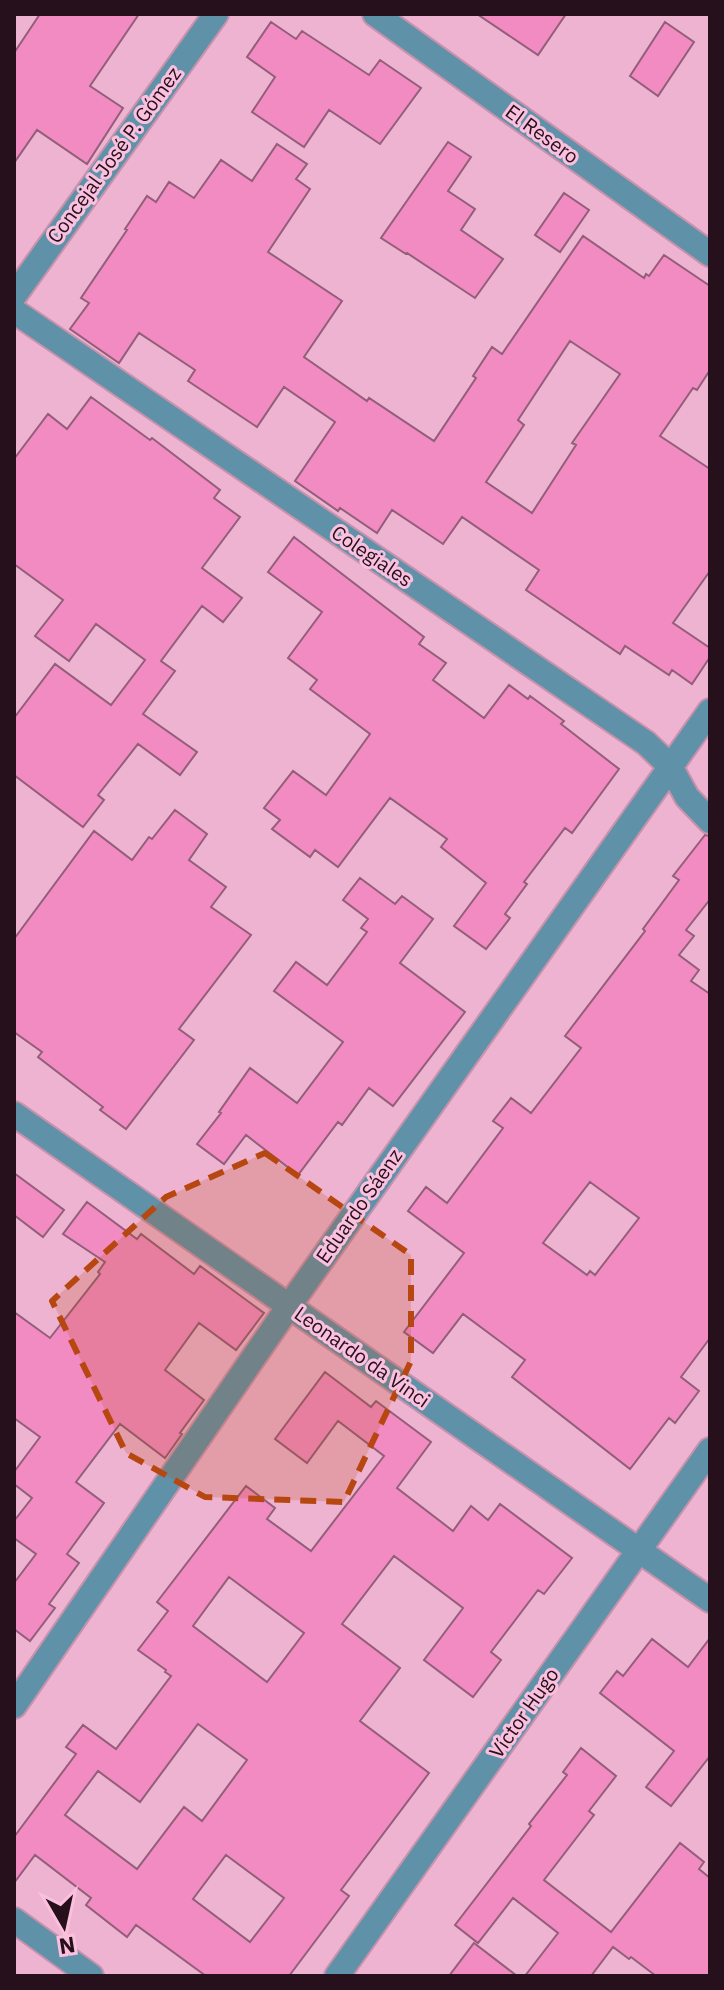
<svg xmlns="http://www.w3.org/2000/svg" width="724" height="1990" font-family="'IBM Plex Sans',sans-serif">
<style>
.building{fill:#f38bc3;stroke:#925e79;stroke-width:2;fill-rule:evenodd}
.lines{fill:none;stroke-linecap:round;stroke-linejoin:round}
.street-casing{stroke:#c692ac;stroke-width:28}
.street{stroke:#5f92a8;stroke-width:24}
.marked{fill:#b74710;fill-opacity:0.2;stroke:#b74710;stroke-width:6;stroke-dasharray:16 10;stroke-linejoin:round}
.labels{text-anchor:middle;stroke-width:6;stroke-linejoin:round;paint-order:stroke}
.street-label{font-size:20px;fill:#25101c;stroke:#fbc0dd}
</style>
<rect width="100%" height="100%" fill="#eeb3d0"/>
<path class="building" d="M40 14H139L90 86 123 108 87 164 37 130 14 163V53Z
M477 14H566L538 55Z
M271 22 296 39 302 31 369 75 380 60 421 88 380 144 329 110 304 147 252 112 275 77 247 57Z
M665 22 694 42 658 96 630 76Z
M448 142 471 157 448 191 475 209 461 230 503 259 475 298 407 253 406 254 381 238Z
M277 144 307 164 296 179 310 189 268 252 342 301 304 357 367 401 369 398 434 441 476 378 473 376 492 347 502 354 583 236 644 278 646 274 649 276 664 255 710 286V370L697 390 693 388 660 436 710 469V571L673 623 710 648V657L692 684 672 670 669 675 625 646 620 654 526 590 539 570 462 517 443 544 392 510 377 533 340 508 338 511 295 481 335 422 284 387 257 427 188 381 195 370 139 333 119 363 70 329 89 303 81 298 127 230 125 229 147 196 156 202 169 182 194 198 221 160 252 181ZM570 341 620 374 572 443 576 445 532 513 486 482 524 425 518 420Z
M564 193 589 210 560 252 535 235Z
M91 397 150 440 152 438 220 490 214 498 240 517 202 568 242 598 223 622 202 606 161 661 175 671 143 714 197 752 180 775 138 744 98 795 104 800 83 827 14 775V718L55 664 111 705 145 660 96 624 69 661 35 636 63 600 14 564V459L48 414 67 429Z
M294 537 424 637 419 644 446 663 433 680 484 718 509 685 528 699 530 696 564 721 561 724 619 769 572 833 565 828 524 882 527 884 505 914 510 918 486 949 454 926 486 883 441 847 447 839 390 798 338 867 315 850 310 857 272 829 280 820 264 808 293 771 326 795 370 734 310 689 317 680 288 658 322 612 268 572Z
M175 810 207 834 189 860 226 887 211 907 251 935 179 1029 194 1040 126 1129 100 1110 103 1107 38 1057 42 1052 14 1032V939L94 831 132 860 149 837 152 839Z
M705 835 710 836V904L708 902 686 930 694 936 679 955 699 970 691 981 710 994V1338L681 1377 699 1391 675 1423 669 1418 630 1469 512 1377 525 1360 463 1314 433 1353 404 1332 464 1253 408 1211 426 1187 447 1203 503 1128 493 1121 511 1098 531 1113 581 1048 565 1036 645 931 643 929 679 880 673 876ZM590 1182 639 1218 595 1275 590 1271 587 1275 543 1243Z
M360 878 395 904 402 896 433 919 400 963 465 1012 393 1106 369 1088 342 1125 338 1122 298 1175 246 1135 224 1164 197 1144 221 1113 219 1112 250 1068 297 1103 343 1042 274 991 296 962 327 985 367 932 361 928 368 919 343 900Z
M14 1173 64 1210 43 1237 14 1215Z
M87 1202 137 1239 141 1234 194 1274 200 1266 264 1313 236 1350 199 1323 165 1370 204 1400 180 1433 182 1434 165 1458 120 1424 76 1482 104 1503 67 1554 79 1563 49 1604 55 1608 30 1641 14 1629V1583L36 1554 14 1538V1521L32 1498 14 1484V1472L40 1437 14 1418V1312L50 1338 100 1274 98 1272 105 1262 63 1234Z
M325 1372 371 1407 376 1401 431 1442 397 1488 453 1531 471 1506 488 1520 500 1504 572 1558 544 1594 538 1590 491 1652 501 1660 473 1697 424 1660 463 1608 394 1556 342 1624 400 1668 360 1721 429 1773 341 1890 349 1896 289 1976H206L136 1925 127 1937 86 1905 91 1898 35 1855 14 1883V1837L76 1754 66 1747 83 1725 116 1749 171 1676 165 1672 166 1670 138 1650 168 1611 157 1602 246 1486 275 1508 267 1519 311 1551 384 1456 338 1421 307 1463 275 1439ZM229 1577 304 1633 267 1682 193 1626ZM198 1724 247 1760 202 1821 184 1807 137 1869 65 1815 98 1771 140 1802ZM226 1855 284 1898 250 1942 193 1899Z
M710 1638V1756L671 1806 646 1787 674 1751 600 1693 617 1671 623 1676 652 1639 688 1667Z
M581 1748 616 1776 589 1811 594 1815 544 1880 611 1932 680 1843 704 1862 699 1869 710 1878V1976H656L631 1957 629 1959 613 1947 591 1976H525L558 1933 513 1898 478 1943 455 1925 531 1826 529 1824 567 1775 563 1772Z
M474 1943 517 1976H449Z"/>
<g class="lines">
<defs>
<path id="street" d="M375 14 710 254
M14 296 216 14
M14 311 646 743 670 766 687 797 710 821
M14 1114 710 1600
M14 1706 289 1306 710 711
M14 1920 91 1976
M337 1976 710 1450"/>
</defs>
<use href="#street" class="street-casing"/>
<use href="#street" class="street"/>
</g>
<path class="marked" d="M265 1153 411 1255V1361L344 1502 205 1497 126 1453 52 1301 166 1197Z"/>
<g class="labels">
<g class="street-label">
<text transform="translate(542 134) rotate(36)" y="7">El Resero</text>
<text transform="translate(114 155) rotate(-54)" y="7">Concejal José P. Gómez</text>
<text transform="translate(372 556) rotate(34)" y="7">Colegiales</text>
<text transform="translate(359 1206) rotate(-55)" y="7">Eduardo Sáenz</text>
<text transform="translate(362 1357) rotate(35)" y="7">Leonardo da Vinci</text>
<text transform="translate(524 1713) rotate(-55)" y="7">Víctor Hugo</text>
</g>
</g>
<rect width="724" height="1990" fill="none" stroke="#25101c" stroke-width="32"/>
<g transform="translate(64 1926) rotate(171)" stroke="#fbc0dd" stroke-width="6" paint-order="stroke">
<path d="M0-6L14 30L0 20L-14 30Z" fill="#25101c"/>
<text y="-12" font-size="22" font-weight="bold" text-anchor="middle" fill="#25101c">N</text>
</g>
</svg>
